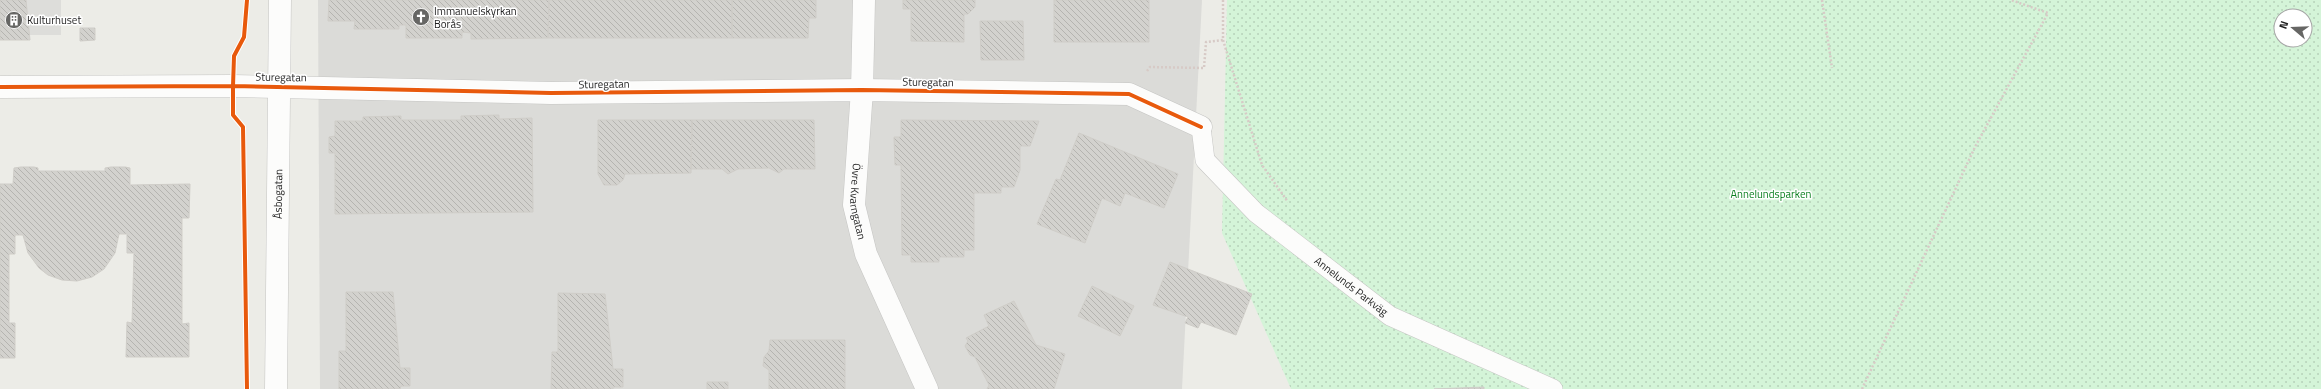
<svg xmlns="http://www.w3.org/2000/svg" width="2321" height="389" font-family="'Titillium Web',sans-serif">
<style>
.residential{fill:#dbdbd8}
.park{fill:url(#park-dots);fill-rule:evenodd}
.parking{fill:#ddddda}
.building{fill:url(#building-back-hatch);stroke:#cfcdc8}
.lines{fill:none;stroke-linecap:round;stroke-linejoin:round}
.service-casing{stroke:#c5c5c3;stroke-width:20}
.minor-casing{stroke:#c5c5c3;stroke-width:23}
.tertiary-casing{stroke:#c5c5c3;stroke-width:23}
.path{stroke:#d7cac6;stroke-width:2.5;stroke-dasharray:2 2;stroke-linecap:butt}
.service{stroke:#fcfcfb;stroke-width:19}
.minor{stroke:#fcfcfb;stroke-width:22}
.tertiary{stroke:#fcfcfb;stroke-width:22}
.cycleway-casing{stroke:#fff;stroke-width:6}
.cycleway{stroke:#e8590c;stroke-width:4}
.labels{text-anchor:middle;stroke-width:3;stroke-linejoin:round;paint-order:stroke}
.poi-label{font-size:11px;fill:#1e1e1e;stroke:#fff;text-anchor:start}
.street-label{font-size:11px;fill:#1e1e1e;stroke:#fff}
.park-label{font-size:11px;fill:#0a7f1f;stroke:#fff}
</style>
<defs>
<pattern id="park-dots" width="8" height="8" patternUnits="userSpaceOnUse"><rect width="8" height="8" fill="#d4f4d8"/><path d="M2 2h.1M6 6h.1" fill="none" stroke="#b6d1b9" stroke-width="1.8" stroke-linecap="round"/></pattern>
<pattern id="building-back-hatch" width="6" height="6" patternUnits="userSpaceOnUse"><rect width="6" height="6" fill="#d3d2ce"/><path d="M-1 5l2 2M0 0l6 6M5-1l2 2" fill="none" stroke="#b5b4b0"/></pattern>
</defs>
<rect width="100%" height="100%" fill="#ecece7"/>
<path class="residential" d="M318 0H1202L1182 389H320Z"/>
<path class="park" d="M1227 0H2321V389H1291L1222 233ZM2281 16H2305V40H2281Z"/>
<path class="parking" d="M0 0H61V35H0Z"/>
<path class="building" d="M0 0H26L30 40H0Z
M329 0H549L548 38 471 39V33L462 32V38H406V25H399V29H354L355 21H328Z
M549 0H732V38H548Z
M732 0H816V18H809L808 38H732Z
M903 0H975V7L968 14H964V42L911 41V9H903Z
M1054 0H1149V42H1054Z
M980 21H1023L1024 60H981Z
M80 28H95V40L80 41Z
M499 115V119L532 118 533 212 335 214V153H329V137L335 136V121H363V117L401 116V120H461V116Z
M598 120H692L691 173 625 174 623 180 617 185H604L598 174Z
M692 120H814L815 169H784L779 173 769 168 738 169 728 174 722 169H691Z
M901 120 1039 121 1030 146H1020V170L1014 187H1001V193H974V250H964V257H939V262H911V255H902L901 165H895L894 137H901Z
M1079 133 1178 174 1164 208 1125 193 1120 206 1102 198 1085 243 1037 224 1056 179 1060 180Z
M21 167H34L38 168V171H105V168L111 167H125L130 168V185L190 184 189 218H182V324L189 323V357H126L127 322 132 323 134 253H127V234H119L115 253 104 269 92 277 77 281 62 280 48 275 39 268 28 253 23 235H15V254H9V323H15V358H0V184H13L14 168Z
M1170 262 1252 294 1236 335 1201 322 1198 328 1185 323 1188 317 1153 305Z
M1092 286 1134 306 1120 336 1078 316Z
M346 292H393L400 368H410V386H401L400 389H339V351H346Z
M558 293 605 294 613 369H623V387H613V389H551L552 352H558Z
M1014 301 1036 345 1065 354 1054 389H987L989 385 975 357 970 355 965 346 968 341 966 338 989 326 984 315Z
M770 340H845V389H769V370L763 366 764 357 769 351Z
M707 382H728V389H707Z
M1484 387V389H1434Z"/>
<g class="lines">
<defs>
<g id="service">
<path id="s1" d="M1201 127 1205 160 1256 213 1390 316 1553 389"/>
</g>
<g id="minor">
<path id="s2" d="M864 0 862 90 854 205 866 254 927 389"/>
<path d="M0 87 233 86 551 93 862 90 1129 94 1201 127"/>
</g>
<g id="tertiary">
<path id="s3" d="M276 389 280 0"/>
</g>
</defs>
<use href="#service" class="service-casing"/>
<use href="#minor" class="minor-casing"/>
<use href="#tertiary" class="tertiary-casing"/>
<path class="path" d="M1223 0V40L1262 165 1288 202
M1822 0 1832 68
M1147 71 1150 67 1204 68 1206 42 1223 40
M1862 389 1975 147 2048 13 2011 0"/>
<use href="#service" class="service"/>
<use href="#minor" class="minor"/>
<use href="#tertiary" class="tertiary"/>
<defs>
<path id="cycleway" d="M0 87 233 86 551 93 862 90 1129 94 1201 127
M247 389 243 127 233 115V86L234 56 244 37 247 0"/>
</defs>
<use href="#cycleway" class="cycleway-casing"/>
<use href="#cycleway" class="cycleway"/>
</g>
<defs>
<symbol id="church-disc" viewBox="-11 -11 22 22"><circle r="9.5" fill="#666664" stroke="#fff"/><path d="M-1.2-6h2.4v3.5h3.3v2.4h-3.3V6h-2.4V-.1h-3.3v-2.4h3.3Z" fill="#fff"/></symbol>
<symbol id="building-disc" viewBox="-11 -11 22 22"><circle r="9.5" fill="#666664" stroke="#fff"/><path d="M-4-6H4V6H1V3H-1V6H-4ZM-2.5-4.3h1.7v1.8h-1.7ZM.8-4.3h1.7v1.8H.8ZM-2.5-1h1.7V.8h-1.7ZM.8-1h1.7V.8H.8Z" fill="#fff"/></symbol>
</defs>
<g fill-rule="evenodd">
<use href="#church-disc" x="411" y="7" width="20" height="20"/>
<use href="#building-disc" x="4" y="10" width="20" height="20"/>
</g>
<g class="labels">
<g class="poi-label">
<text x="434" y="15">Immanuelskyrkan<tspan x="434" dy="13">Borås</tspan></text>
<text x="27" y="24">Kulturhuset</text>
</g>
<g class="street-label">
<text transform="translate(281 77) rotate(1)" y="4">Sturegatan</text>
<text transform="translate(928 82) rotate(1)" y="4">Sturegatan</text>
<text transform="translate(604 84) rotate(-1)" y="4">Sturegatan</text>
<text dy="4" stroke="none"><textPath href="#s3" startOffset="195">Åsbogatan</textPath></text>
<text dy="4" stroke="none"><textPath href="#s2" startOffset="202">Övre Kvarngatan</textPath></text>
<text dy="4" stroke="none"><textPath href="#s1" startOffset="227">Annelunds Parkväg</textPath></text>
</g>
<g class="park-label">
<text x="1771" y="198">Annelundsparken</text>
</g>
</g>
<g transform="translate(2293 28) rotate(289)"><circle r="19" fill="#ffffff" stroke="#a5a5a5"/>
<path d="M0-3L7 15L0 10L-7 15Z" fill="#666664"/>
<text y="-6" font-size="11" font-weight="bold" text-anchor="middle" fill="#1e1e1e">N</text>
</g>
</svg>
